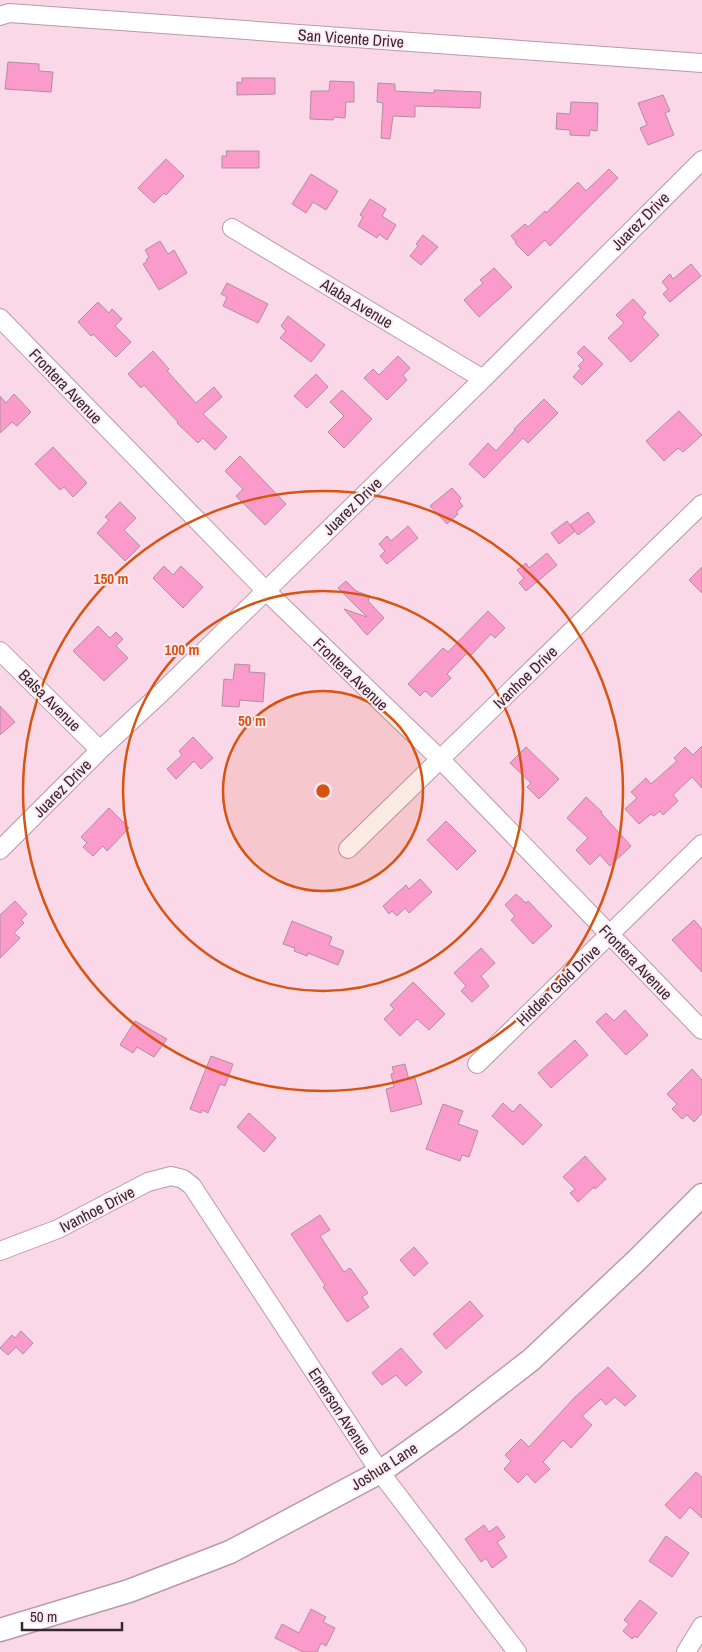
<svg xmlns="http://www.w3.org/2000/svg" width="702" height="1652" font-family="'Archivo Narrow',sans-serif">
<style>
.building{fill:#fa9bcc;stroke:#af8f9e}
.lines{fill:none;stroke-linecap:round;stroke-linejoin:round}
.minor-casing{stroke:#b999a8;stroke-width:20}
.major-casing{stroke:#b999a8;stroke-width:25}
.minor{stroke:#fff;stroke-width:18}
.major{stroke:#fff;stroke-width:22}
.ring{fill:none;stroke:#d6540f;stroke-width:2.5}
.labels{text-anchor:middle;stroke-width:4;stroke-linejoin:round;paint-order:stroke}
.street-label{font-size:16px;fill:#35282e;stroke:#ffe9f3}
.centre{fill:#d6540f;stroke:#ffe9f3;stroke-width:2.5}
.ring-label{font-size:15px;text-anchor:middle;font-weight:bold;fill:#d6540f;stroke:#ffe9f3;stroke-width:4;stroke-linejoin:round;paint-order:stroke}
</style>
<rect width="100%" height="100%" fill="#fbd8e8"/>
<path class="building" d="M8 62 39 64V71L53 72 51 92 5 89Z
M242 78H275V94L237 95V82L242 83Z
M330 81 354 82V102H346L345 118 334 117 333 120 310 119 311 91H329Z
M378 83 395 84V91L434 93V90L481 92 480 108 415 106V117L393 116 390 139 381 138 383 103 377 102Z
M663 95 670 111 665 113 674 135 648 145 640 128 647 125 638 103Z
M571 102 598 103 597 131 590 130 589 136 570 135V130L556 129 557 113 570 114Z
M226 151H259V168H222V156H227Z
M166 159 184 176 166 195 164 193 154 203 138 188Z
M609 169 618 178 550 246 545 240 528 256 515 243 516 242 511 236 525 224 528 227 545 211 546 213 578 182 586 191Z
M311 174 338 191 326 210 313 202 306 213 292 204Z
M370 199 386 209 382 216 396 225 387 240 379 234 377 238 358 226 363 217 360 215Z
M423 235 438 247 421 265 410 256 418 246 416 244Z
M160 241 168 254 174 250 187 273 159 290 143 264 147 262 146 260 149 257 145 250Z
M691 264 701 276 670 302 663 294 668 289 662 282 670 274 673 279Z
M494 268 512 287 479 317 464 300 483 283 480 280Z
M227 283 268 304 258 323 223 306 227 297 221 294Z
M633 299 646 313 642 317 659 335 631 362 608 338 624 323 616 315Z
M98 302 109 313 112 309 122 319 115 326 131 342 116 357 93 334 91 336 78 322Z
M288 316 325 345 311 362 280 338 286 331 281 326Z
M584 346 603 364 582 385 573 377 581 368 578 366 584 360 577 353Z
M153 351 169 369 167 371 196 403 214 387 222 397 203 414 227 437 215 450 203 438 198 443 177 423 178 422 144 385 141 388 128 374Z
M398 356 410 368 403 375 407 380 387 400 364 378 373 369 379 375Z
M316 374 328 387 307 408 294 396Z
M342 390 372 419 344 448 328 432 344 416 330 402Z
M14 394 31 412 17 426 12 422 0 433V396L6 403Z
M544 399 558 413 528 443 523 438 484 478 469 464 488 443 496 451 515 430 514 429Z
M679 411 702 435 683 452 678 448 664 461 646 441Z
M53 447 87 483 73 497 64 487 60 490 35 464Z
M240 456 286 504 265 525 236 496 243 489 225 471Z
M452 488 461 498 459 501 463 506 456 512 458 514 447 524 430 506Z
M120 502 136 518 124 530 140 546 125 561 97 533 109 520 105 517Z
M588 512 595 522 578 535 570 525Z
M567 521 575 531 559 544 551 533Z
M408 526 418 538 387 564 380 556 385 551 379 544 387 536 391 541Z
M547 553 557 565 526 591 519 583 524 578 517 570 526 563 529 568Z
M164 566 173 575 181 566 203 587 183 608 153 578Z
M702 567V593L689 580Z
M346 581 356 591 370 596 368 601 384 618 367 635 344 609 367 617 338 588Z
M488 611 505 628 495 638 491 634 471 655 468 652 447 674 451 678 432 697 425 691 420 696 408 684 443 648 448 652Z
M98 626 110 638 116 632 123 639 116 646 128 658 104 681 73 651Z
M235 664 250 665 249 672 265 673 263 702 240 700 239 707 222 706 224 679 233 680Z
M0 706 15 722 0 735Z
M193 737 213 758 201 769 194 761 176 779 167 769 182 755 179 751Z
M702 746V788L692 777 673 795 678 801 663 815 660 811 654 816 651 814 639 824 625 809 637 798 631 792 646 778 651 784 677 761 674 758 685 747 693 755Z
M526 747 559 779 539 799 527 787 531 783 510 763Z
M586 797 602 812 601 813 631 846 610 866 600 855 590 865 576 850 588 838 567 818Z
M109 808 129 828 107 851 103 846 93 856 83 847 87 843 81 837Z
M446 821 476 851 457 870 427 840Z
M420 879 432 892 409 913 405 908 397 916 392 911 389 914 383 906 406 885 409 889Z
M516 894 526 903 528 901 552 926 533 944 511 920 515 916 505 905Z
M15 901 27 914 21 920 24 923 14 933 20 938 0 958V915Z
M694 920 702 929V972L672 940Z
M292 921 332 937 329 945 344 951 338 965 308 953 307 956 294 951 295 948 283 944Z
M481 948 495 963 481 976 489 986 472 1002 461 991 466 986 454 973Z
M413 982 445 1014 429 1030 417 1019 400 1036 384 1019 394 1009 390 1005Z
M625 1010 648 1035 626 1055 596 1022 606 1013 614 1021Z
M135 1021 167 1039 154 1057 137 1047 133 1053 120 1045Z
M575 1040 588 1055 551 1088 538 1073Z
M211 1056 233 1064 225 1086 220 1084 208 1113 202 1110 201 1113 190 1109Z
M405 1064 409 1080 415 1078 422 1104 391 1112 386 1089 394 1087 391 1074 394 1073 392 1067Z
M692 1069 702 1080V1113L694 1122 687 1115 682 1119 672 1109 677 1104 667 1094Z
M503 1103 513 1112 520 1104 542 1125 523 1145 492 1116Z
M443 1104 463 1111 458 1124 478 1131 469 1157 462 1155 460 1161 426 1149Z
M249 1113 276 1138 264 1152 237 1127Z
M585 1156 606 1179 595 1189 594 1187 578 1202 570 1193 575 1189 563 1177Z
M320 1215 330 1230 320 1236 344 1272 350 1268 368 1293 362 1297 369 1307 347 1322 323 1287 325 1285 291 1234Z
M414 1247 428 1263 414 1276 400 1260Z
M470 1301 483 1316 446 1349 433 1334Z
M21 1331 33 1343 23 1354 16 1347 8 1355 0 1348 12 1335 15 1338Z
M401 1348 422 1372 406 1386 396 1375 382 1385 372 1373Z
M608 1367 636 1396 625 1406 615 1397 606 1405 601 1399 582 1416 592 1425 571 1448 563 1440 543 1462 550 1469 535 1483 527 1474 518 1483 504 1469 511 1461 505 1455 521 1439 529 1447 574 1398Z
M696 1472 702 1477V1518L690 1507 680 1519 665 1505Z
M484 1525 489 1532 497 1526 505 1537 497 1542 507 1557 492 1568 486 1558 481 1562 465 1539Z
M666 1536 689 1553 672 1577 649 1561Z
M640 1600 657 1613 637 1638 635 1636 632 1639 623 1631 629 1624 624 1620Z
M311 1609 326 1617 323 1622 335 1628 326 1646 321 1643 317 1652H303L275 1638 282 1624 299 1633Z"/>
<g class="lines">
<defs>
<path id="minor" d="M0 16 9 13 702 63
M232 228 483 379
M0 318 265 590 441 760 702 1030
M0 651 100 750
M348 849 702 504
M0 850 100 750 159 695 483 379 702 160
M477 1064 702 844
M0 1251 58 1229 148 1182 171 1176 183 1179 192 1186 380 1472 517 1652
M686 1652 702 1626"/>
<path id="major" d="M0 1630 129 1591 230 1552 380 1472 452 1421 531 1360 637 1260 702 1195"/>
</defs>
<use href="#minor" class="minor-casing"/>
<use href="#major" class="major-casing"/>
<use href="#minor" class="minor"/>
<use href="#major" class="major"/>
</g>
<circle cx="323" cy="791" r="100" fill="#d6540f" fill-opacity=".12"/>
<g class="ring">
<circle cx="323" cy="791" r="100"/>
<circle cx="323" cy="791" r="200"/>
<circle cx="323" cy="791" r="300"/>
</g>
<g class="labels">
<g class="street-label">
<text transform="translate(351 38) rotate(4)" y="6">San Vicente Drive</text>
<text transform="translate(640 221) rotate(-45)" y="6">Juarez Drive</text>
<text transform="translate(357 303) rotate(31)" y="6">Alaba Avenue</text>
<text transform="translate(66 386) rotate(46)" y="6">Frontera Avenue</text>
<text transform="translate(352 506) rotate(-44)" y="6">Juarez Drive</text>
<text transform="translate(351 674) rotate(44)" y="6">Frontera Avenue</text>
<text transform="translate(525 677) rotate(-44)" y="6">Ivanhoe Drive</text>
<text transform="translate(50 700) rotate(45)" y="6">Balsa Avenue</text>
<text transform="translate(62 788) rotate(-45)" y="6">Juarez Drive</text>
<text transform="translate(636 962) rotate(46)" y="6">Frontera Avenue</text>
<text transform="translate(558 985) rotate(-44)" y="6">Hidden Gold Drive</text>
<text transform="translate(97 1209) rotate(-27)" y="6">Ivanhoe Drive</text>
<text transform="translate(340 1411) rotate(57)" y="6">Emerson Avenue</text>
<text transform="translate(384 1466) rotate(-32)" y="6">Joshua Lane</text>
</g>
</g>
<circle cx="323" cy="791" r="8" class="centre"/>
<g class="ring-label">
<text x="111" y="584">150 m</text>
<text x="182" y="655">100 m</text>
<text x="252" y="726">50 m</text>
</g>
<path d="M22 1622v8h100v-8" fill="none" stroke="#35282e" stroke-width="2.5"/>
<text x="30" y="1622" font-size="15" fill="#35282e" stroke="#ffe9f3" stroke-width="4" paint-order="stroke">50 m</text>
</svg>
